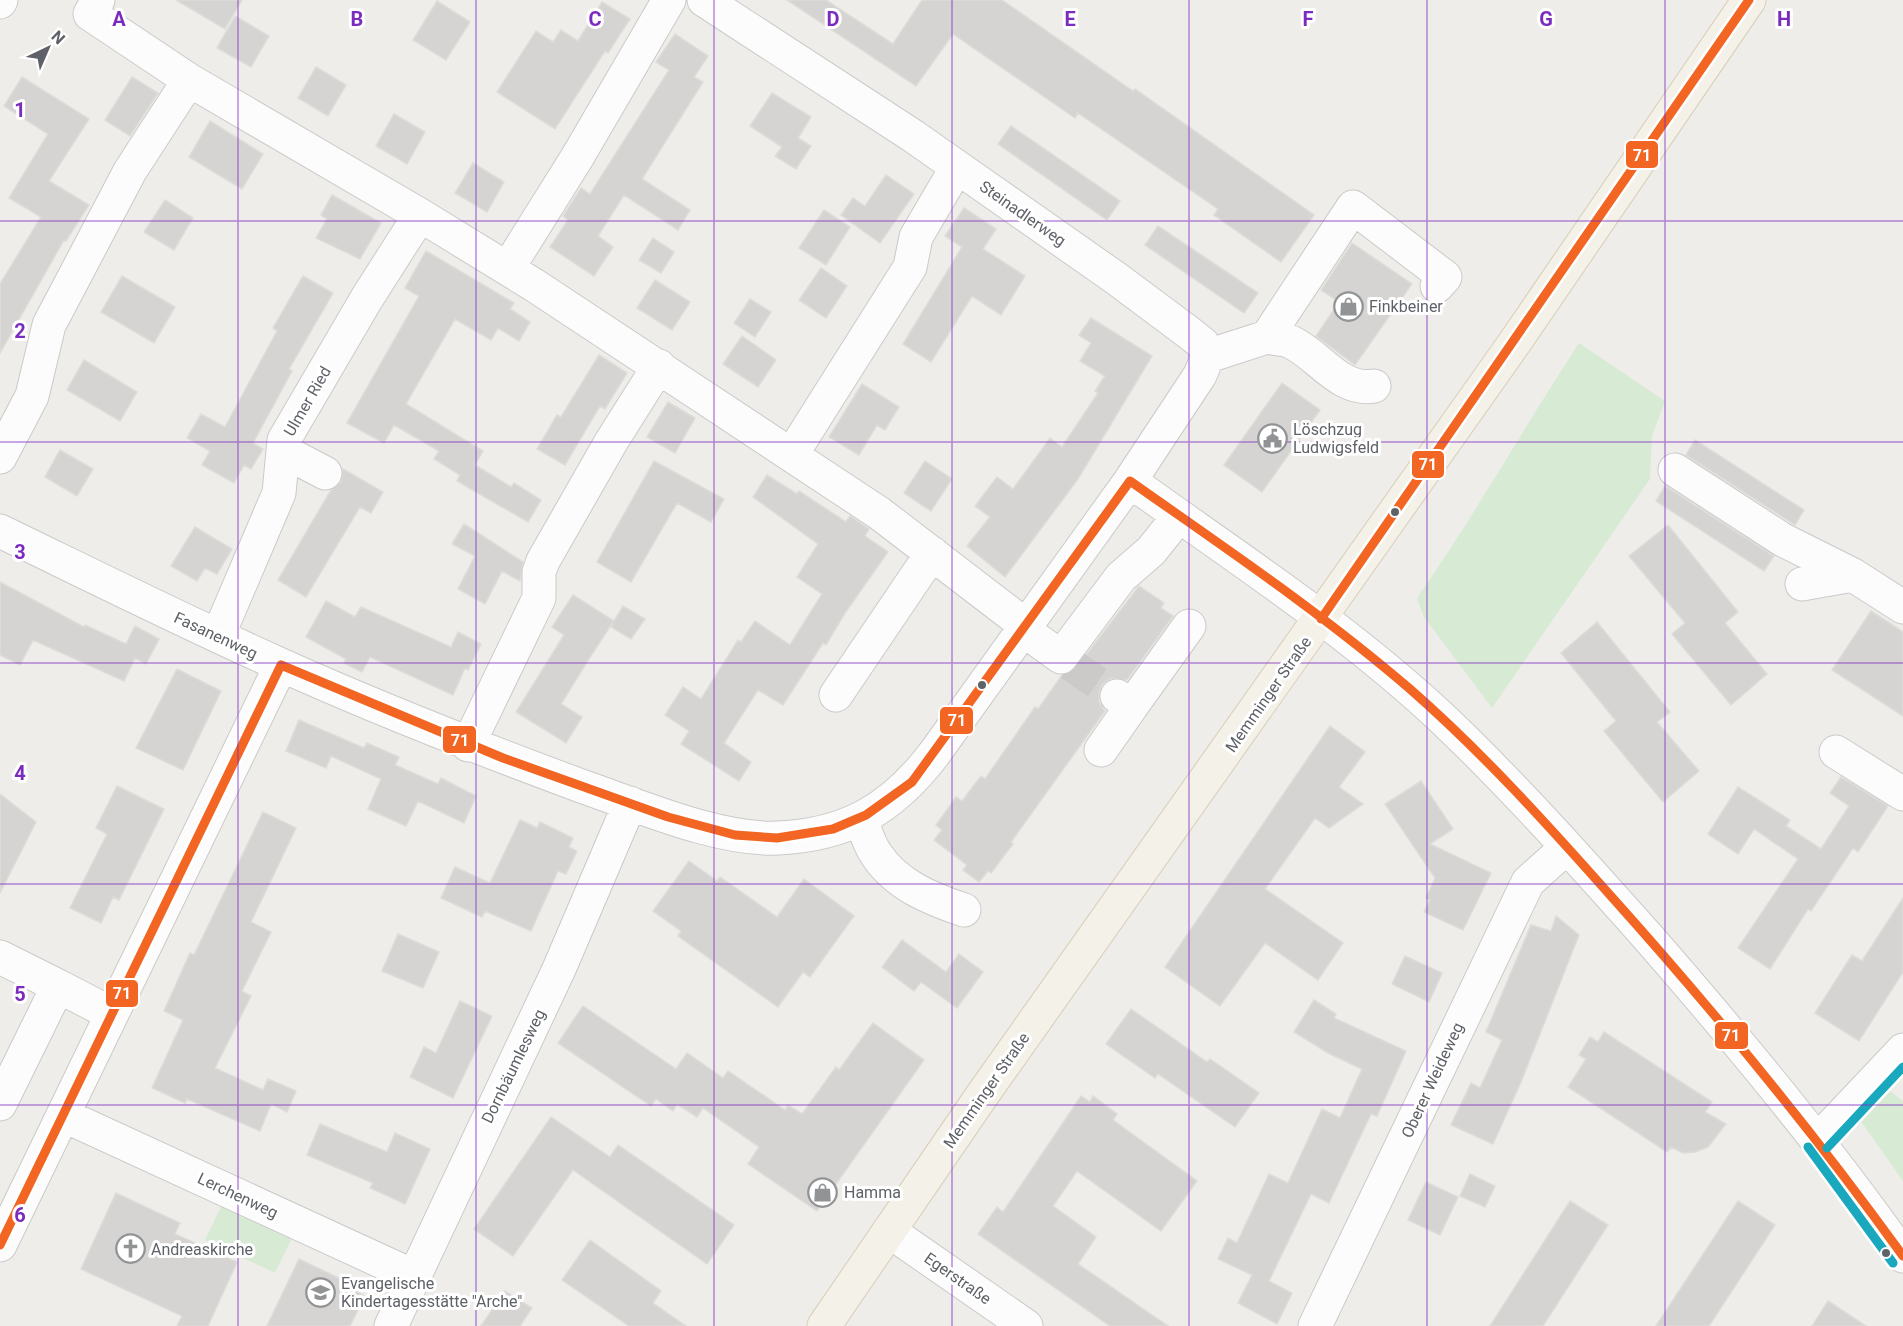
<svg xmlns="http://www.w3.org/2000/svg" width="1903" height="1326" font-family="Roboto,sans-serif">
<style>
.green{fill:#d7ebd4}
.building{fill:#d5d4d2;stroke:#dedcd8;stroke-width:1.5}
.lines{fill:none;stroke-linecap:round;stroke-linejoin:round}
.minor-tunnel{stroke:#cbcac9;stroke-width:33;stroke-dasharray:33 16;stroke-linecap:butt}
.minor-casing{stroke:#cacac9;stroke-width:35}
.major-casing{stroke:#d7ceb6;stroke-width:35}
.minor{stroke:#fdfcfc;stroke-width:33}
.major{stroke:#f4f1e9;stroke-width:33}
.bus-1-casing{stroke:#fff;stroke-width:14}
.bus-2-casing{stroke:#fff;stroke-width:14}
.bus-1{stroke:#f26522;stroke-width:9}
.bus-2{stroke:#1aa8be;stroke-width:9}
.grid{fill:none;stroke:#7b2cbf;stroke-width:1.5;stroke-opacity:0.55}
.bus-dot{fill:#5e6268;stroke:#fff;stroke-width:2}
.labels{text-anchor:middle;stroke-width:6;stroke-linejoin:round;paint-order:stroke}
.street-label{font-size:16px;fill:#5e6268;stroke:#fff}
.poi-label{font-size:16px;fill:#5e6268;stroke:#fff;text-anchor:start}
.grid-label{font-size:20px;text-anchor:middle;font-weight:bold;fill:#7b2cbf;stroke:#fff;stroke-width:6;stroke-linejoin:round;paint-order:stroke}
.line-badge{stroke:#fff;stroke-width:2}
.badge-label{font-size:16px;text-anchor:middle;font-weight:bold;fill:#fff}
</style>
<rect width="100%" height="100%" fill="#efede9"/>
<path class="green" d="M1579 343 1665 401 1652 436 1650 479 1492 708 1424 617 1417 598C1475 515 1524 427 1579 343Z
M1885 1087 1903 1101V1181L1857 1116Z
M223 1202 293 1236 275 1273 205 1240Z"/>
<path class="building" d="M176 0H242L225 29Z
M787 0H826L893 44 922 0H1002L1133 91 1135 89 1314 215 1281 262 1214 215 1218 209 1078 113 1075 118 953 34 916 86Z
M437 1 470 22 446 60 413 40Z
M602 2 630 19 608 53 605 51 555 129 497 92 536 31 553 42 561 30 578 41Z
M235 16 269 36 251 67 217 48Z
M675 34 708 56 694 77 703 82 642 179 690 210 678 230 624 195 598 236 613 247 594 276 550 247 568 220 563 216 581 188 590 194 669 70 656 62Z
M316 67 346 85 328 116 298 98Z
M22 77 89 119 49 181 89 205 66 241 64 240 0 353V284L41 217 9 198 48 134 4 106Z
M132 77 158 93 130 136 105 120Z
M772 93 811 117 798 138 811 146 796 169 775 156 782 147 750 126Z
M394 114 425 132 407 164 376 146Z
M210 121 263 154 242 189 189 157Z
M1011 126 1120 201 1107 220 998 144Z
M473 163 504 182 487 212 455 193Z
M886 175 914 194 880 243 841 215 853 198 865 206Z
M332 195 381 223 360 259 316 238 327 219 321 215Z
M165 200 193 218 174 250 144 232Z
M964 208 996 229 983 249 1025 276 1001 315 972 296 931 362 903 344 962 247 945 236Z
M824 210 850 227 826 265 799 248Z
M1158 226 1258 293 1244 313 1145 245Z
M653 238 674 252 661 273 639 260Z
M1352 243 1412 284 1355 365 1316 336 1339 302 1321 290Z
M426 251 514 303 510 309 530 322 519 341 498 328 491 340 455 319 406 404 483 451 475 465 511 487 514 483 541 500 528 522 457 481 460 475 434 459 439 451 394 425 384 443 347 423 419 296 405 288Z
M821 268 847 286 826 318 799 300Z
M122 276 175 307 154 343 101 312Z
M303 276 333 293 289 369 292 371 253 443 263 449 251 469 244 465 234 483 202 465 210 451 187 438 201 414 225 427 277 331 273 328Z
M655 280 690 302 672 330 637 308Z
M750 299 771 312 755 337 734 323Z
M1091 318 1152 356 1078 479 1005 577 967 546 990 517 975 506 997 477 1013 489 1050 438 1062 447 1098 393 1095 391 1105 376 1080 361 1091 343 1079 335Z
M742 336 776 360 758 387 723 364Z
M599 355 627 373 605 409 600 406 565 465 537 449 557 415 561 417Z
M84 360 137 392 120 421 67 390Z
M1282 383 1320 410 1262 492 1224 465Z
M862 384 899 407 885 430 877 425 859 455 829 437Z
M668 402 695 418 675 453 647 437Z
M1695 440 1804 510 1795 525 1686 455Z
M60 450 93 469 77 496 45 477Z
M654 461 724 499 711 522 677 503 631 582 597 562Z
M925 461 952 479 931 511 904 493Z
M343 469 383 492 371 513 360 507 306 597 278 580 331 490 341 482Z
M767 475 797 494 799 491 846 522 850 516 869 529 865 536 888 552 845 613 826 645 823 643 783 705 758 690 724 743 751 762 739 781 681 744 689 731 665 715 683 687 701 699 738 640 741 642 755 621 790 645 822 594 797 577 818 544 753 497Z
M1665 486 1774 556 1764 571 1656 501Z
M464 524 523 562 520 581 502 571 485 604 458 589 475 556 452 544Z
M1668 525 1738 612 1725 623 1767 674 1731 705 1672 634 1685 623 1629 556Z
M195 527 232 549 217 574 205 568 197 581 171 566Z
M0 582 84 627 85 625 126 644 135 626 159 639 146 664 135 658 124 681 33 640 20 665 0 655Z
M1139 586 1164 603 1161 608 1173 616 1127 680 1111 678 1102 685 1099 693V702L1105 711 1011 842 1013 844 991 873 988 871 979 882 963 870 967 865 934 840 942 830 936 825 956 797 962 801 981 776 985 779 1035 707 1038 709 1062 675 1076 668Z
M573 595 614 621 623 606 645 619 631 639 611 627 613 622 587 662 561 704 582 717 566 743 516 712 564 635 552 627Z
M326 601 355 617 361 607 451 647 458 632 481 644 468 670 465 668 453 695 370 657 362 672 344 663 346 659 306 637Z
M1871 611 1903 632V716L1832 670Z
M1597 622 1670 712 1657 722 1699 771 1663 802 1604 731 1616 721 1561 653Z
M177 669 221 691 183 770 136 748Z
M299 720 364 748 367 743 399 757 395 765 438 784 441 778 476 796 464 823 418 801 406 826 368 809 381 779 331 756 326 768 286 751Z
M1330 726 1365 752 1339 787 1363 804 1329 828 1315 818 1265 889 1343 943 1318 980 1265 943 1220 1006 1165 967Z
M1841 777 1888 806 1858 852 1853 848 1811 911 1808 909 1770 969 1738 948 1798 859 1754 829 1738 854 1708 834 1738 787 1790 820 1786 826 1821 849 1849 806 1830 793Z
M1421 781 1453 829 1430 844 1491 873 1463 930 1424 912 1430 900 1426 898 1435 878 1385 804Z
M117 786 164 809 119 900 113 897 101 923 70 908 107 834 96 828Z
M0 794 36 822 0 893Z
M263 812 296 828 251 922 271 932 242 991 251 996 215 1068 263 1090 268 1079 296 1091 287 1112 271 1104 260 1131 187 1099 185 1103 152 1088 183 1020 164 1011 190 953 194 955Z
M520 820 537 828 540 822 573 838 569 847 577 851 566 874 558 871 531 931 485 911 482 917 441 898 455 867 490 883Z
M689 861 717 881 720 877 777 917 804 879 854 916 810 977 803 972 778 1007 678 936 681 931 653 911Z
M1903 898V972L1859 1041 1815 1013 1852 955 1862 961Z
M1556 916 1579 935 1521 1082 1493 1144 1451 1125 1471 1083 1480 1088 1502 1040 1486 1032 1531 925 1551 931Z
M398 934 439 952 423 988 382 971Z
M902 940 946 972 959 954 983 972 957 1008 921 982 914 991 882 967Z
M1405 956 1442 973 1429 1002 1392 984Z
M1314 1000 1336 1014 1334 1018 1406 1051 1377 1116 1371 1114 1329 1203 1311 1194 1269 1281 1292 1293 1277 1324 1238 1303 1252 1275 1218 1259 1228 1238 1237 1243 1269 1174 1288 1183 1322 1109 1340 1118 1362 1069 1328 1053 1294 1032Z
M460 1001 492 1016 453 1098 410 1077 424 1047 436 1053Z
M583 1006 676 1069 687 1053 723 1078 728 1071 785 1110 788 1105 802 1114 836 1067 839 1070 873 1023 924 1060 817 1211 748 1164 759 1147 703 1108 697 1117 677 1104 673 1111 656 1099 651 1106 558 1043Z
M1131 1009 1207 1062 1210 1059 1259 1093 1235 1127 1158 1074 1155 1078 1106 1044Z
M1604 1032 1712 1102 1705 1112 1726 1124 1708 1147 1695 1152 1683 1153 1671 1147 1667 1152 1568 1087 1586 1059 1579 1055 1590 1037 1598 1042Z
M1081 1096 1090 1102 1093 1096 1117 1114 1113 1120 1197 1181 1161 1231 1077 1171 1053 1206 1096 1237 1078 1264 1168 1326H1110L978 1234 997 1207 1003 1212Z
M551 1117 610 1157 618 1145 734 1225 707 1264 573 1170 513 1256 474 1229Z
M320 1124 387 1152 395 1133 430 1149 405 1204 370 1188 373 1183 307 1155Z
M1470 1174 1495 1186 1485 1207 1460 1196Z
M1426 1182 1458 1197 1440 1235 1408 1220Z
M116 1193 180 1223 175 1234 237 1262 208 1326H177L182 1316 81 1269Z
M1570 1201 1608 1225 1543 1326H1490Z
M1738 1201 1775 1225 1709 1326H1656Z
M590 1240 661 1291 653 1303 686 1326H629L562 1280Z
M299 1259 351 1284 350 1288 365 1296 350 1326H267Z
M505 1291 532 1308 520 1326H481Z
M1828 1301 1866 1326H1812Z"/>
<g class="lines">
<path class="minor-tunnel" d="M1070 664 1117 696"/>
<defs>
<path id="minor" d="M98 0 90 14 189 80 420 215 534 285 879 513 1025 625
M0 2 1 0
M508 268 578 156 669 0
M1267 337C1275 339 1284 339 1291 342 1319 355 1340 392 1374 386
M1208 356 1267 337 1353 207 1445 277 1437 286
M283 451 325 473
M792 454 910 267 916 237 957 167
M0 457 32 396 49 325 130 171 189 80
M1675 470 1783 540 1853 575
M1130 481C1237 558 1350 631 1446 722 1517 790 1582 863 1647 936 1737 1039 1824 1144 1903 1256
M0 531C93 576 185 622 279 664 379 709 481 749 584 787 639 806 720 841 778 838 847 835 892 809 934 754L1130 481 1200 375 1208 356 1203 344 1192 335 1117 279 913 136 704 0
M1802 584 1853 575 1903 607
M1022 629 1061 657 1121 577 1151 551 1179 516
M218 636 279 493 284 440 367 298 420 215
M836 695 932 553
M1117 696 1131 707 1189 626
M468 745 539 598V572L543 561 611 442 659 366
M1101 750 1131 707
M1836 752 1903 794
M861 819C865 830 869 844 876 854 896 885 931 899 964 910
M0 957 58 986
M0 1104 58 986 112 1014
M63 1115 413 1276
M1818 1140 1903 1050
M889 1231 1026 1326
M0 1245 281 665
M391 1326 559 969 630 803
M1315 1326 1528 882 1567 847"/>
<path id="major" d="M824 1326 983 1094 1515 342 1749 0"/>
</defs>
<use href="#minor" class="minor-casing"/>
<use href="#major" class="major-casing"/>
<use href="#minor" class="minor"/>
<use href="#major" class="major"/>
<defs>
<path id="bus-1" d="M1321 619 1749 0
M0 1245 281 665 503 758 668 817 735 835 777 838 833 829 866 815 912 782 1130 481C1225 548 1322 613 1410 689 1482 752 1547 824 1610 895 1714 1011 1812 1130 1903 1256"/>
<path id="bus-2" d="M1808 1147 1893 1263
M1827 1148 1903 1067"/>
</defs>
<use href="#bus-1" class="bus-1-casing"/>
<use href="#bus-2" class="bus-2-casing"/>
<use href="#bus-1" class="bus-1"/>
<use href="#bus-2" class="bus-2"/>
</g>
<path class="grid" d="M238 0V1326M476 0V1326M714 0V1326M952 0V1326M1189 0V1326M1427 0V1326M1665 0V1326M0 221H1903M0 442H1903M0 663H1903M0 884H1903M0 1105H1903"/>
<defs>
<symbol id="shop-ring" viewBox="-11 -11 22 22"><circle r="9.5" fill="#fff" stroke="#919395" stroke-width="1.5"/><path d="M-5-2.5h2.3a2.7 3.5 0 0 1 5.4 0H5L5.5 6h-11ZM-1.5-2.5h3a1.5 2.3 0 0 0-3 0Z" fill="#919395"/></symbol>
<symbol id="civic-ring" viewBox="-11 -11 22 22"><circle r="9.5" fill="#fff" stroke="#919395" stroke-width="1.5"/><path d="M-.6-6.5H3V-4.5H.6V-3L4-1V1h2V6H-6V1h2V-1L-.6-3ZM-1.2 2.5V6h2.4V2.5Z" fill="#919395"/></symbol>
<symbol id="church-ring" viewBox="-11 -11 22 22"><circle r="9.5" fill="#fff" stroke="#919395" stroke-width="1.5"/><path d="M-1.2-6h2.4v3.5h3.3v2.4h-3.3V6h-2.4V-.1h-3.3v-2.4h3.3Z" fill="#919395"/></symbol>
<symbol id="school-ring" viewBox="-11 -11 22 22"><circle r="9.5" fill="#fff" stroke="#919395" stroke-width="1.5"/><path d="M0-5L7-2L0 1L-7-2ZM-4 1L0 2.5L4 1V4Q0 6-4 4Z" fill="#919395"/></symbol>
</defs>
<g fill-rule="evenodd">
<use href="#shop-ring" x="1332" y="290" width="33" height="33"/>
<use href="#civic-ring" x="1256" y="422" width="33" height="33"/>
<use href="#shop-ring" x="806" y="1176" width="33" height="33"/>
<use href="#church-ring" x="114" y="1232" width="33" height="33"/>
<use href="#school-ring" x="304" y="1276" width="33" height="33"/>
</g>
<g class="bus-dot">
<circle cx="1395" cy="512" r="5"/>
<circle cx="982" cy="685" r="5"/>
<circle cx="1886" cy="1253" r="5"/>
</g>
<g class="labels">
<g class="street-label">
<text transform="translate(1023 213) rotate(35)" y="6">Steinadlerweg</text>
<text transform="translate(307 401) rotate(-60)" y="6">Ulmer Ried</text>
<text transform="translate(216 635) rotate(25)" y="6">Fasanenweg</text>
<text transform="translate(1268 694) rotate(-55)" y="6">Memminger Straße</text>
<text transform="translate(513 1066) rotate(-64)" y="6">Dornbäumlesweg</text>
<text transform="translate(1432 1080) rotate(-65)" y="6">Oberer Weideweg</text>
<text transform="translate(986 1090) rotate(-55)" y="6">Memminger Straße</text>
<text transform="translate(238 1195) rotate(25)" y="6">Lerchenweg</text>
<text transform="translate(958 1278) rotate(35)" y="6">Egerstraße</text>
</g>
<g class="poi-label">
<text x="1369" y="312">Finkbeiner</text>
<text x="1293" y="435">Löschzug<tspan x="1293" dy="18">Ludwigsfeld</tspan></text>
<text x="844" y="1198">Hamma</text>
<text x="151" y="1255">Andreaskirche</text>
<text x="341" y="1289">Evangelische<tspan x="341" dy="18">Kindertagesstätte "Arche"</tspan></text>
</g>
</g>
<g class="grid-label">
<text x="119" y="26">A</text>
<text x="357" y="26">B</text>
<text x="595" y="26">C</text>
<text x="833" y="26">D</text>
<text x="1070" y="26">E</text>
<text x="1308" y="26">F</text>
<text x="1546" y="26">G</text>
<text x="1784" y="26">H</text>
<text x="20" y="117">1</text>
<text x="20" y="338">2</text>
<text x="20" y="559">3</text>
<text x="20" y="780">4</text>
<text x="20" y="1001">5</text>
<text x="20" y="1222">6</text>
</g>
<g class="line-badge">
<rect x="1625" y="140" width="34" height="29" rx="6" fill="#f26522"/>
<rect x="1411" y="450" width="34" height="29" rx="6" fill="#f26522"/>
<rect x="939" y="706" width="35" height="29" rx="6" fill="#f26522"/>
<rect x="442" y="725" width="35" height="29" rx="6" fill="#f26522"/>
<rect x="105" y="979" width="34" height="29" rx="6" fill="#f26522"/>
<rect x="1714" y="1021" width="35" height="29" rx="6" fill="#f26522"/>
</g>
<g class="badge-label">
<text x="1642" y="161">71</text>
<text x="1428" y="470">71</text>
<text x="957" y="726">71</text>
<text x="460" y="746">71</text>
<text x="122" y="999">71</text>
<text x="1731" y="1041">71</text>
</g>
<g transform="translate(48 48) rotate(44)" stroke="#ffffff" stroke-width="4.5" paint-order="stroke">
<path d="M0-4.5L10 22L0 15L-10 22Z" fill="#5e6268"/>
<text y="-9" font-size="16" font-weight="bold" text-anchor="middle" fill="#5e6268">N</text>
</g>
</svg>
